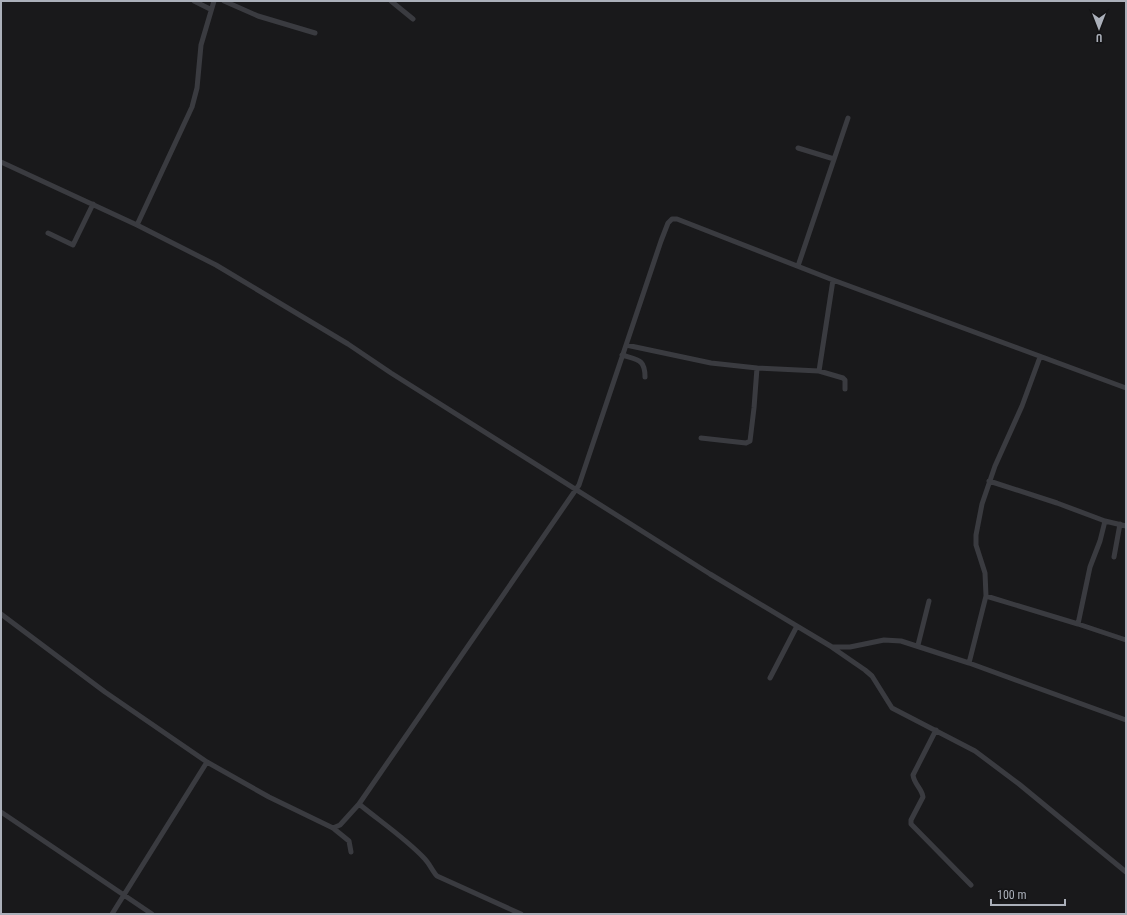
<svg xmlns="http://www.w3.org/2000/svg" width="1127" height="915" font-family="'Roboto Condensed',sans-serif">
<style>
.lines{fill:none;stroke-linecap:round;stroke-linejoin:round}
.minor{stroke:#3a3b40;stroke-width:5}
</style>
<rect width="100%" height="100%" fill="#19191b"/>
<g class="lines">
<path class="minor" d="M194 1 210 9
M224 1 258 16 315 33
M391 1 413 19
M798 148 834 159
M1 162 137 225 216 265 348 344 391 373 710 574 832 647H850L884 640 901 641 969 663 1126 720
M137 225 192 107 197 88 201 45 214 1
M48 233 73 245 93 204
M798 266 848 118
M626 345 711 363 757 368
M622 355C638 360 645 359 645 377
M819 371 843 378 845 380V389
M701 438 746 443 750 441 754 408 757 368 819 371 833 280
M989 481 1057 503 1105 521 1100 541 1090 567 1078 624
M1105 521 1126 526
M1114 557 1120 524
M986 596 1078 624 1126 640
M1 614 105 692 207 762 269 797 333 828 349 841 351 852
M918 645 929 601
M833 648 865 670 872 676 892 708 975 751 1019 784 1126 872
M969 663 986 596 985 573 976 545V535L982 504 995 466 1022 406 1040 357
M770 678 797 626
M936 730 913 775C914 784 922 789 923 797L911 820V824L971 885
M359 804C381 822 405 838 424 858 430 864 432 871 437 876L521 914
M1 812 152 914
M333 828 340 825 359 804 579 485 661 241 668 223 672 219H677L833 280 1126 388
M112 914 207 762"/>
</g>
<rect width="1127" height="915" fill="none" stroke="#abb0ba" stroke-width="4"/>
<g transform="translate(1099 28) rotate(180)" stroke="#141416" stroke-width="3" paint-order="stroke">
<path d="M0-3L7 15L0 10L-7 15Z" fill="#abb0ba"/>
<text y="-6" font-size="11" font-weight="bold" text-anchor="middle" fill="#abb0ba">U</text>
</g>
<path d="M991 899v6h74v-6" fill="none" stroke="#abb0ba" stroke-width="2"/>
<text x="997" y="899" font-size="12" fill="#abb0ba" stroke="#141416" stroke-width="3" paint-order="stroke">100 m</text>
</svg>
